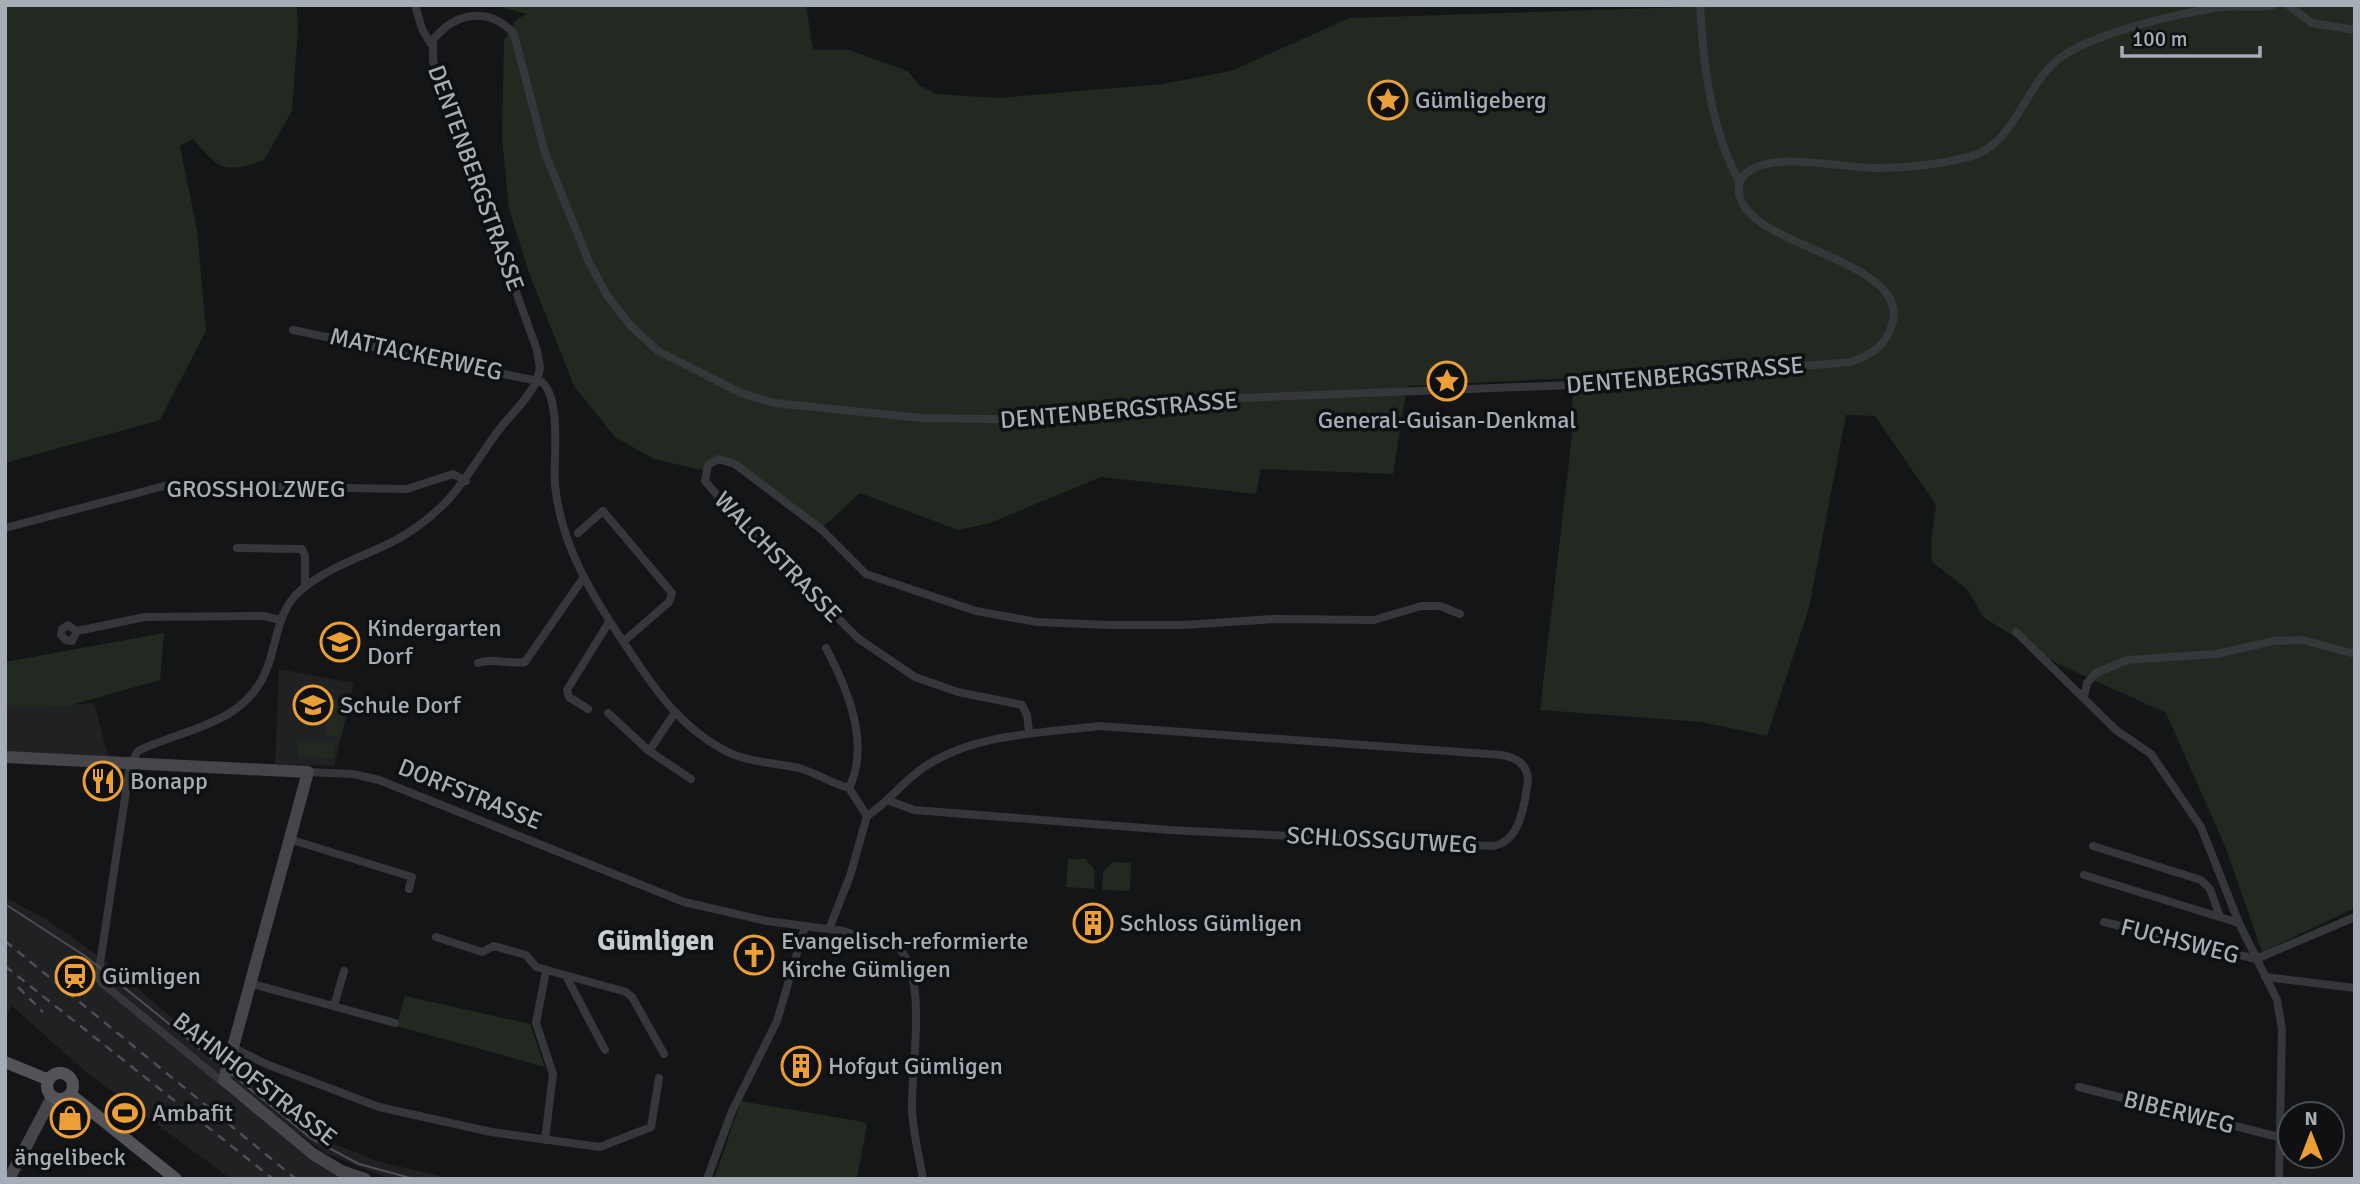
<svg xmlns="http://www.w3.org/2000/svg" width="2360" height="1184" font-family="Signika,sans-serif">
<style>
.built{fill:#202123}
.green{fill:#212921}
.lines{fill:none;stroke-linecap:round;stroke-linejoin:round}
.street{stroke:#35373b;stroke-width:8}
.secondary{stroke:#44464b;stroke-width:12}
.primary{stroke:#52545a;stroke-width:12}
.tram{stroke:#4d4f54;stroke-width:2}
.rail{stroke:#4d4f54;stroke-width:2.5;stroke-dasharray:9 7;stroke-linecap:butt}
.labels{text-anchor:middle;stroke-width:7;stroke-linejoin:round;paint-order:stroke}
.poi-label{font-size:24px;fill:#a7adb6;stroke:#0f1011;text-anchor:start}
.street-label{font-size:24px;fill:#a7adb6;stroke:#0f1011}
.quarter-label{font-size:28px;font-weight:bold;fill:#c7cbd2;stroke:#0f1011}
</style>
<rect width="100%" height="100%" fill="#141516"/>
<path class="built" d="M279 669 354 683 334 766 275 764Z
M94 703 110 763 5 757V709Z
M5 897 46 919 108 963 166 1013 235 1064 279 1103 277 1107 314 1136 380 1162 453 1179H395L377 1174 325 1153 294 1130 349 1179H231L86 1072 12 1006 5 1020Z"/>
<path class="green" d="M5 5H297L298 29 292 111 264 160C225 174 219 170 193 139L180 146 197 230 206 331 160 420 5 463Z
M493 5H806L813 50H849L908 71 919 85 936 94 998 98 1162 84 1231 71 1349 18 1747 5H2355V908L2262 952 2225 846 2166 713 2058 664 1983 617 1968 590 1932 562 1931 544 1936 505 1875 416 1846 415 1809 608 1767 736 1702 722 1540 710 1572 435 1573 378 1407 386 1393 474 1261 469 1256 494 1101 477 990 523 958 530 860 493 821 529 723 459 705 471 654 459 615 437 574 386 529 273 509 209 502 137 504 40 517 19 527 14Z
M164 633 160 680 68 706 5 709V662Z
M324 700H350L341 737 326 736 329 706H324Z
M298 741H334V758L298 757Z
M1068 859H1085L1095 870 1094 889 1066 887Z
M1114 862 1131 863 1130 891 1102 890 1103 871Z
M405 996 530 1024 545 1067 396 1026Z
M741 1101 864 1122 867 1125 857 1179H714Z"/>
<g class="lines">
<path class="street" d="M415 5 422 29 431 44
M1700 5C1703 62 1711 130 1739 181
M2288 5 2312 23 2355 30
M293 330 542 382C562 401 553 459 555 485 561 544 590 592 622 640 651 683 675 723 722 749 746 763 773 762 799 768 816 773 831 783 849 788
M5 528 168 485 407 489 453 474 466 481
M578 533 603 511 672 593 669 602 623 642
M237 548 302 549 305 556V587
M77 631 72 641 66 640 61 635 62 629 68 625 77 631 145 617 264 616 280 620
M2016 632 2116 730 2151 754 2201 827 2239 923 2277 1000 2282 1029 2279 1179
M826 648C847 688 871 743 849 788L867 816
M478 663C493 657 509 665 525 662L584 577
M2084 697 2087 683 2096 673 2127 660 2216 654 2274 641 2303 640 2355 654
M588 709 569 697 567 690 609 622
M608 713 649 751 674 714
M1029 731 1027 715 1022 705 958 692 915 677 859 639 742 524 705 481 708 465 718 459 735 464 821 529 866 574 976 611 1037 622 1111 625H1184L1274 619 1374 620 1421 606H1440L1460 614
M649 751 691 779
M308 772 353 774 379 780 684 902 767 921 843 931 900 949C928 984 911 1066 912 1109 913 1132 919 1156 923 1179
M867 816C890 801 905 778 929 764 979 733 1044 733 1100 726L1502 755C1517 758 1527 764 1528 780 1525 804 1520 843 1492 846L1170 830 914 810 887 800
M289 839 412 877 409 889
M2093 846 2201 880 2210 889 2220 917
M2084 875 2239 923
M2104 922 2256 959 2355 917
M829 929 850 876 867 816
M436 937 482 952 494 946 526 955 536 967 626 992 632 997 664 1054
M566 976 605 1050
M2265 977 2355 988
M249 983 395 1023
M334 1006 344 971
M232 1047 266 1064 379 1107 491 1132 600 1147 651 1127 659 1078
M225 1084 102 983 98 977 130 765 138 751C183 729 243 725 265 673 278 645 275 613 300 591 329 565 371 555 403 536 452 506 465 478 495 435 508 417 528 400 537 380L540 368 537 350 433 61V40C455 12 489 6 514 34L545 153 589 262 608 297 631 326 658 351 741 393 774 403 922 418 1045 420 1213 399 1573 385 1851 362C1872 354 1885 347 1892 325 1913 259 1746 248 1739 193 1738 183 1741 176 1749 171 1777 151 1846 169 1880 168 1909 168 1940 164 1969 157 2018 144 2024 81 2064 55 2102 31 2176 14 2221 7 2238 5 2256 9 2273 5
M2079 1087 2279 1137
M545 1140 553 1074 536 1023 546 971
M707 1179 732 1111 777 1021 805 926"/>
<path class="secondary" d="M5 757 308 772 224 1080 313 1154 341 1171 365 1179
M9 1179 52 1097"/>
<path class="primary" d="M5 1062 49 1080
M47 1086a13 13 0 1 1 26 0a13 13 0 1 1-26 0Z
M70 1094 176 1179"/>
<path class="tram" d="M5 904 85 956 312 1139 359 1164 414 1179"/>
<path class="rail" d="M5 941 296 1179
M5 966 273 1179
M18 987 43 1012"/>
</g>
<defs>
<symbol id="sight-ring" viewBox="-11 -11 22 22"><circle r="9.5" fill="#0f1011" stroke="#ec9f36" stroke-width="1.5"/><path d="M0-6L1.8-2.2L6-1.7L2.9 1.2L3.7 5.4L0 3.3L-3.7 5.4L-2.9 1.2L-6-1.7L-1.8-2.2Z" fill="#ec9f36"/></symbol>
<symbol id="school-ring" viewBox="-11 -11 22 22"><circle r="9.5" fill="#0f1011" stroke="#ec9f36" stroke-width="1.5"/><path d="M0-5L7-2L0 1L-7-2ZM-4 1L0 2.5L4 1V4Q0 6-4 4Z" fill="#ec9f36"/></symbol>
<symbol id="restaurant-ring" viewBox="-11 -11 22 22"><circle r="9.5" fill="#0f1011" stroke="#ec9f36" stroke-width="1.5"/><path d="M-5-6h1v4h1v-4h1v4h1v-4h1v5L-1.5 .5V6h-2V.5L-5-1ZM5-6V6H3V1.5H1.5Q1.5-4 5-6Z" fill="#ec9f36"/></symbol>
<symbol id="building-ring" viewBox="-11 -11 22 22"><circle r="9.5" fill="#0f1011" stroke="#ec9f36" stroke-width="1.5"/><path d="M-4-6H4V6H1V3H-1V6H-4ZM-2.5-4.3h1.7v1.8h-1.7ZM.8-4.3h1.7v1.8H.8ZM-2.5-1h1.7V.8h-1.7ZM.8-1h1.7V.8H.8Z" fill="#ec9f36"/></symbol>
<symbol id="church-ring" viewBox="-11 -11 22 22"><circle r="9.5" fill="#0f1011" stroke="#ec9f36" stroke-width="1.5"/><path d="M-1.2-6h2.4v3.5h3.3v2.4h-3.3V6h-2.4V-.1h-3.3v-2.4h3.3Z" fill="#ec9f36"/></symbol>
<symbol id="station-ring" viewBox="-11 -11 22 22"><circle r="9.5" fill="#0f1011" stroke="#ec9f36" stroke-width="1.5"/><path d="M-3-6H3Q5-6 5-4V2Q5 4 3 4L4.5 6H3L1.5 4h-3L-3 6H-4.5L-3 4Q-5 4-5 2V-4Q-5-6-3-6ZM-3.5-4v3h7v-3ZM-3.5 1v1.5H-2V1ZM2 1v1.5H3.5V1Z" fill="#ec9f36"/></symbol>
<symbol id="stadium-ring" viewBox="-11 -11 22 22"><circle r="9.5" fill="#0f1011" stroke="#ec9f36" stroke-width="1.5"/><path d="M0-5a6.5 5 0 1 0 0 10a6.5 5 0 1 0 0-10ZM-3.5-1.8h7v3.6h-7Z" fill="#ec9f36"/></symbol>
<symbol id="shop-ring" viewBox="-11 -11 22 22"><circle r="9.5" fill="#0f1011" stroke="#ec9f36" stroke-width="1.5"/><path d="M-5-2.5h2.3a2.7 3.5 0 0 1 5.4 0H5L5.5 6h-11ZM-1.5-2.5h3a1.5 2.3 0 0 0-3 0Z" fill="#ec9f36"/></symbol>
</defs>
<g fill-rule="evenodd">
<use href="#sight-ring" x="1366" y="78" width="44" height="44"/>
<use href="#sight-ring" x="1425" y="359" width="44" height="44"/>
<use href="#school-ring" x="318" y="620" width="44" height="44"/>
<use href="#school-ring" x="291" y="683" width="44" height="44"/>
<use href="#restaurant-ring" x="81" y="759" width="44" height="44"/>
<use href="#building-ring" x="1071" y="901" width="44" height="44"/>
<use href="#church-ring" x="732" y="933" width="44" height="44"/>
<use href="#station-ring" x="53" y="954" width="44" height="44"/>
<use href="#building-ring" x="779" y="1044" width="44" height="44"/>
<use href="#stadium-ring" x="103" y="1091" width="44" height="44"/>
<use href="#shop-ring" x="48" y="1096" width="44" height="44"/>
</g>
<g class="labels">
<g class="poi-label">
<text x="1415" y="108">Gümligeberg</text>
<text x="1447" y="428" text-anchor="middle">General-Guisan-Denkmal</text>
<text x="367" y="636">Kindergarten<tspan x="367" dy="28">Dorf</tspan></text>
<text x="340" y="713">Schule Dorf</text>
<text x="130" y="789">Bonapp</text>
<text x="1120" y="931">Schloss Gümligen</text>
<text x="781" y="949">Evangelisch-reformierte<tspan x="781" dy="28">Kirche Gümligen</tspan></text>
<text x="102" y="984">Gümligen</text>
<text x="828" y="1074">Hofgut Gümligen</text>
<text x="152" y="1121">Ambafit</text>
<text x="70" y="1165" text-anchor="middle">ängelibeck</text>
</g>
<g class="street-label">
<text transform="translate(476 178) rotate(70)" y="8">DENTENBERGSTRASSE</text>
<text transform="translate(416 354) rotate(12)" y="8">MATTACKERWEG</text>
<text transform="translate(1685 375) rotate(-5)" y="8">DENTENBERGSTRASSE</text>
<text transform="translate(1119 410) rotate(-5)" y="8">DENTENBERGSTRASSE</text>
<text x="256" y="497">GROSSHOLZWEG</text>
<text transform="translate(778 557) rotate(46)" y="8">WALCHSTRASSE</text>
<text transform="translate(470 794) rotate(22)" y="8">DORFSTRASSE</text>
<text transform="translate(1382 840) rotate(3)" y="8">SCHLOSSGUTWEG</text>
<text transform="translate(2180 941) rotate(14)" y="8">FUCHSWEG</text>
<text transform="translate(255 1079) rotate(38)" y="8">BAHNHOFSTRASSE</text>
<text transform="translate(2179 1112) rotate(14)" y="8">BIBERWEG</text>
</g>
<g class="quarter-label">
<text x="656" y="950">Gümligen</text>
</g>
</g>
<rect width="2360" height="1184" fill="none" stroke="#a7adb6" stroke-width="14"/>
<g transform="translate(2311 1135)"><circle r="33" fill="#0f1011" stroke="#4c4f53" stroke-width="2"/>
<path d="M0-5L12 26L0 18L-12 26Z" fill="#ec9f36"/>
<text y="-10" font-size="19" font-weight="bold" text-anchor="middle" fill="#a7adb6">N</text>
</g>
<path d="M2122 46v10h138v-10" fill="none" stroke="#a7adb6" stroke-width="3.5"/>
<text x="2132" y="46" font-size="21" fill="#a7adb6" stroke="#0f1011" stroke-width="5" paint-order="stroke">100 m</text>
</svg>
